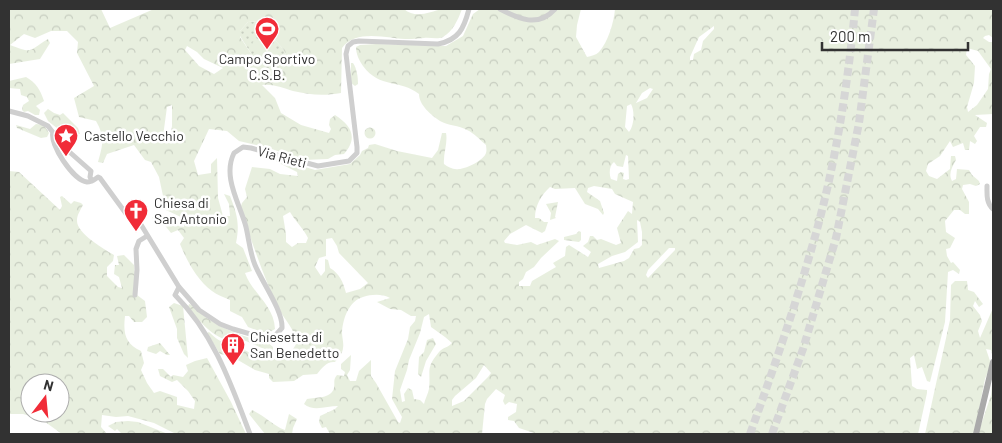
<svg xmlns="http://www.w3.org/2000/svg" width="1002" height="443" font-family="Barlow,sans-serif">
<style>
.green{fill:url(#green-dots)}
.forest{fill:url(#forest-crowns);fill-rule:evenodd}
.pitch{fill:#e8efdf}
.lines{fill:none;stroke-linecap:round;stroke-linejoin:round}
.highway-tunnel{stroke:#d6d6d6;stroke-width:8;stroke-dasharray:8 4;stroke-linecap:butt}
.minor{stroke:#cfcfcf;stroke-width:5}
.major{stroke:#aaa;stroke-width:6}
.labels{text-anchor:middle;stroke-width:5;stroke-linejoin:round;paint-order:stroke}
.poi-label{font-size:14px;fill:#323232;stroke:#fff;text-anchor:start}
.street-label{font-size:14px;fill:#323232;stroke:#fff}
</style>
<defs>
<pattern id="green-dots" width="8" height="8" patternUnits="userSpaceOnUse" patternTransform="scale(1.25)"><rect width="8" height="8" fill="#e8efdf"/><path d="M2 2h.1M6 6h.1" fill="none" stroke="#c7cdc0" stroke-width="1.8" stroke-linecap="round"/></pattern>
<pattern id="forest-crowns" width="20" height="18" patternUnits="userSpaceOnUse" patternTransform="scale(1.25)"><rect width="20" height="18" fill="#e8efdf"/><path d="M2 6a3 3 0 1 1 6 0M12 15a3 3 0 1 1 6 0" fill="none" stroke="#c7cdc0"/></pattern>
</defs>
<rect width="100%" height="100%" fill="#fff"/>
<path class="green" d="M258 21 269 29 274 39 284 50 288 61 282 70 261 68 254 63 252 55 240 36V31L248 22Z"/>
<path class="forest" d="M9 9H101L110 28 154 9H404C415 19 430 12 442 9 448 8 456 9 462 9 458 20 453 31 443 37 437 40 430 37 424 38 420 38 416 39 412 39 391 40 357 27 342 48L341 93C324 96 310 95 293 91 283 88 273 84 262 85L275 98 281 113 301 125 329 133 331 129 329 125 330 119 335 115C352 126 358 138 344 154L335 155 328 159 303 160 269 148 239 141 227 131 209 129 194 161 198 175 211 173V164L217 158 218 198 223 216H230L229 204 224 194 230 196C237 214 240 224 236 243L243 248 252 271 245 273C252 293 274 305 275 329L270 332H261L248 327 242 317 230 311V300C224 297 217 295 212 291 197 280 187 261 180 244L184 238 178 230 171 233 163 223 156 224 152 217C164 215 173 225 184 227L185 219 166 210 159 177 151 162 145 160 134 145 107 154 103 163 98 162C103 144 105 137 96 121L79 117 74 98 94 86 77 53 78 42 67 31H51L35 38 24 34 10 45C34 54 28 51 48 39L50 43 40 59 9 64ZM258 21 269 29 274 39 284 50 288 61 282 70 261 68 255 64 252 55 240 37V31L248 22ZM187 46 197 52 204 59 223 68 214 74 199 66 185 50ZM172 105V126L170 140 164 141V129L167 107Z
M480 9H581L577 25 576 37 587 57C591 56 596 55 599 52 608 42 614 22 615 9H993V38L989 35 985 36 983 38 989 42H993V114L975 115 987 123 986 127H980L974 136 977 141 975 144 970 141 969 150H965L963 143 953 147 950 141 940 156 928 164 926 171 929 176 937 179 950 169 951 156H955L956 160C952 167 948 174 952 181L956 179 957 169 969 170 972 175 979 181 980 184 976 186 970 184 963 185 962 189 969 202V214H965L960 210H954L945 221 946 232 955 238 950 248 946 249 947 256 951 263 953 262 960 270 959 274 953 270 948 272 945 322 930 382 927 381 922 367 917 369 914 355 910 358 912 386 917 389 927 390V393L918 434H537L519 428 514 421 508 420V417L516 412 517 404 509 402 505 405 503 401 505 395 496 389 487 399 485 404 482 434H391L382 433V434H330L326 427 322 428 319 422 320 416 335 409 338 406C327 406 313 412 304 404L307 399C316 397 331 399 334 388 335 382 333 380 337 375L344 376 345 372 341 369V364L351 355 350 370 347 375 350 381H356L359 371 371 360V376L376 383 398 422 400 423 402 417 392 399 395 371 408 339 410 327 415 321 416 316H411L401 310 390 309 377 302 390 298C383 294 372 294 363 297 349 301 343 318 342 332 342 338 344 343 343 348 343 353 338 358 335 362 327 361 322 368 317 374L303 375 294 381 273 382 269 378V374L255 370 231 356 220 354 207 333 209 332C216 339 225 346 234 342 238 349 264 360 272 359 279 359 295 351 296 343 297 332 284 319 279 309 263 277 253 243 240 209L242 203 247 197 245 189 252 167 270 169 280 174 298 176 297 172 271 159 268 156 315 170 350 164 360 155 362 151 368 148 369 145 375 144 397 151 432 158 438 150 442 133H446C448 143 443 154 444 164 448 167 453 170 459 169 466 169 484 160 486 153 487 150 486 147 486 145 480 140 474 133 467 130 459 125 448 126 440 121 431 115 419 105 419 94 400 79 380 89 363 66 359 60 356 54 356 47L360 45 376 44 446 46 463 36 473 14ZM714 26V29L703 41 701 50 694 54 693 60H690V57L699 37ZM967 48 978 51 991 69 989 74 988 89 977 105 968 112 967 107 974 83 975 66 966 55ZM650 88 653 89 647 98 636 103 642 93ZM631 104C635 111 634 126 629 132L625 127 627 106ZM626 155 628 156 629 179 626 180 623 179 624 173 621 172 618 174 617 181 611 179C609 174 609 166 614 162L617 166 623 167ZM594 186 612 189 615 194 633 202 632 214 628 211 617 228 621 243 616 245 601 239 597 240 593 236H590L588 242 583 246 591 252 588 257 569 245 566 247 565 256 553 263 556 267 532 281 530 286H519V282L523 279 526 272 534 267 541 258 559 241 555 239 537 245 531 242 517 245 505 243 504 241 510 234 526 225 542 233 545 231 548 222H544L539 218H535C535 206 541 195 550 187L555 189 575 188 585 204 598 209 603 215 604 213 600 201 587 192 588 188ZM290 212C295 221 304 229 308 238L306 243H298L292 247 286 242V234L283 216ZM637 220 640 222 642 232V245L639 248 634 249 629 258 624 261 599 268 598 264 612 256 625 252 638 242ZM332 238 337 246 339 253 368 283 360 289 346 293C343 282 340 274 330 268L328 260 325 259V271L321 276 315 267 319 258 326 256V239ZM669 248H675V250L648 278 646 275 648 270ZM429 314 431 327 445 337 452 343C448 348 443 347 439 352 425 369 431 370 429 389 428 394 425 399 424 404L420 400 414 399 412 390 408 388 404 394 405 401 402 402 400 390 407 370 409 360 420 333 424 317ZM484 365 491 373 488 377 464 401 452 406V400L455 396 476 378Z
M351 63H353C357 69 358 77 358 84L355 86 351 83Z
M26 77C36 83 40 89 44 101L36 106 40 110 39 115H35L28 111 24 112 22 110 23 105 29 101 27 97 21 95 20 89 9 88V81Z
M48 109 54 113 60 115 63 113 78 128 80 134 73 135 68 131 63 133 48 121 44 113Z
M36 124C43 124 46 127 49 133L47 137 41 138 17 128 16 125 30 129Z
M364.5 133a5.5 5.5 0 1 1 11 0a5.5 5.5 0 1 1-11 0Z
M9 171 19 172 60 210 62 206 60 197 62 196 71 204 74 201 81 203 83 205C81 209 77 215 77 220 76 233 104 249 114 255L113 261 107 267V276L118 287 122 288 119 277 114 274 115 265H119L117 256 124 255 134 265 137 295 145 301 147 317 142 322H134L129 316H125C123 333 125 344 141 351L144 363 141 370 147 383 154 393 160 391 177 397V405L194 409 195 401 188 391 177 380 172 382 160 376 158 369H163L171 377 173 375 183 377 188 371 186 365 195 361 207 358 231 402 246 434H176L154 423 128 416 116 417 102 415 101 427 107 434H62L41 419 23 414H9ZM30 383H60V413H30Z
M558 202 555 217 556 218 550 220 551 213 546 204Z
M579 231 581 232V240L579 242 564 240V237L576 234Z
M955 281H967L968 290 974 292 983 304 979 307 975 301 973 306 980 315 982 321 978 331 980 338 993 308V358L991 350 986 349 991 364 985 379 974 434H925L950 320 951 285Z
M174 303 183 306 188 358 184 354 177 338V329L169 307Z
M189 304 192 305C212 326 239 336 267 342L273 347V350C261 350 253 343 243 340 238 338 236 340 231 340 214 340 198 319 188 307Z
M433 338 436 344 426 361 421 377 418 374 419 357 424 352 427 340Z
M160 343 170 355H167L160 351 156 354 147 351 148 347Z
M993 374V434H978L991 395Z
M252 410C264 415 272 425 285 430L289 414 297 419 293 428 292 434H265L249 414Z
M128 421 138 422 168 434H122L117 429 115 431 108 426 116 422Z"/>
<path class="pitch" d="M265 34 281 56 268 65 252 43Z"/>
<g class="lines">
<path class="highway-tunnel" d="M750 434C774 368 797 301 816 233 836 161 848 83 855 9
M772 434 803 349 836 238 859 123 874 9"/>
<path class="minor" d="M500 9C519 19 538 28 555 9
M9 111 28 116 48 126 65 148 91 171 90 177 92 181
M53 132C49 144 73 180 87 182 92 182 95 179 98 177L100 178 127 215 140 223 179 287 199 310 220 324 233 329 257 336 274 337 282 328C283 311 262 282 255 265 250 253 249 240 246 227 240 204 222 177 234 153L243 147 251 148 318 166 349 161 357 153V147L346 54 348 46 353 42 359 41 438 44C459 40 464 28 469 9
M987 186C987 194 986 203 993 209
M179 287 175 295C214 334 231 384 250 434
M135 295 137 270 136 249 139 241 147 236"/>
<path class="major" d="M976 434 993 362"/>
</g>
<defs>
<symbol id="stadium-pin" viewBox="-11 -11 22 30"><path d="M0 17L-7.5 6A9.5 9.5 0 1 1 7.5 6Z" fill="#f12c38" stroke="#fff"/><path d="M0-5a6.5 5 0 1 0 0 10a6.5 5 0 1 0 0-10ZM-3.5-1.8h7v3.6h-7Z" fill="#fff"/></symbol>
<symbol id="sight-pin" viewBox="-11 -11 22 30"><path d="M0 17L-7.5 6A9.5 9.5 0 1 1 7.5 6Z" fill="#f12c38" stroke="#fff"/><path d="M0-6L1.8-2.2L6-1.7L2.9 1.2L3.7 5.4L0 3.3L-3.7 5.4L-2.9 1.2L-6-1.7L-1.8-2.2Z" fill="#fff"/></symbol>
<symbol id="church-pin" viewBox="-11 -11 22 30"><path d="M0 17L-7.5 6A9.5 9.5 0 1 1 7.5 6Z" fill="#f12c38" stroke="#fff"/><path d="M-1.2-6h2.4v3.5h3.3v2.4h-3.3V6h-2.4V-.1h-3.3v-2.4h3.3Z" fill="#fff"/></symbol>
<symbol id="building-pin" viewBox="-11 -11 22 30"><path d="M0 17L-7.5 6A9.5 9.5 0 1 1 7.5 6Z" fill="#f12c38" stroke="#fff"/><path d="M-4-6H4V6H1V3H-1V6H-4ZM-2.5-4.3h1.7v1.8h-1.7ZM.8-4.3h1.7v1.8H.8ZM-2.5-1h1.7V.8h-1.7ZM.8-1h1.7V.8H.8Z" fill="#fff"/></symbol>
</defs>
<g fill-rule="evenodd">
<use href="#stadium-pin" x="253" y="15" width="28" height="38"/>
<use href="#sight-pin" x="52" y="122" width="28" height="38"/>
<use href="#church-pin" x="122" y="197" width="28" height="38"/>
<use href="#building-pin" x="219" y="331" width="28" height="38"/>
</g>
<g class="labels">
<g class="poi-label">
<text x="267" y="64" text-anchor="middle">Campo Sportivo<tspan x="267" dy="16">C.S.B.</tspan></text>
<text x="84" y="141">Castello Vecchio</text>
<text x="154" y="208">Chiesa di<tspan x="154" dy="16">San Antonio</tspan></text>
<text x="250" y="342">Chiesetta di<tspan x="250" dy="16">San Benedetto</tspan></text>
</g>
<g class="street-label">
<text transform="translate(282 157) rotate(15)" y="5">Via Rieti</text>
</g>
</g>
<rect width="1002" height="443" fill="none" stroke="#323232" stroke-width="20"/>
<g transform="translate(45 398) rotate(16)"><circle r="24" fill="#ffffff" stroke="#adadad"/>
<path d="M0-4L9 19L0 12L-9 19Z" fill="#f12c38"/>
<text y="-8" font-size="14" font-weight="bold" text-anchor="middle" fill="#323232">N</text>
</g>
<path d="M822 42v8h146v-8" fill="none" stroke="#323232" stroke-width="2.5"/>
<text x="830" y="42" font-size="15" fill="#323232" stroke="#ffffff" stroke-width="4" paint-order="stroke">200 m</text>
</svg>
